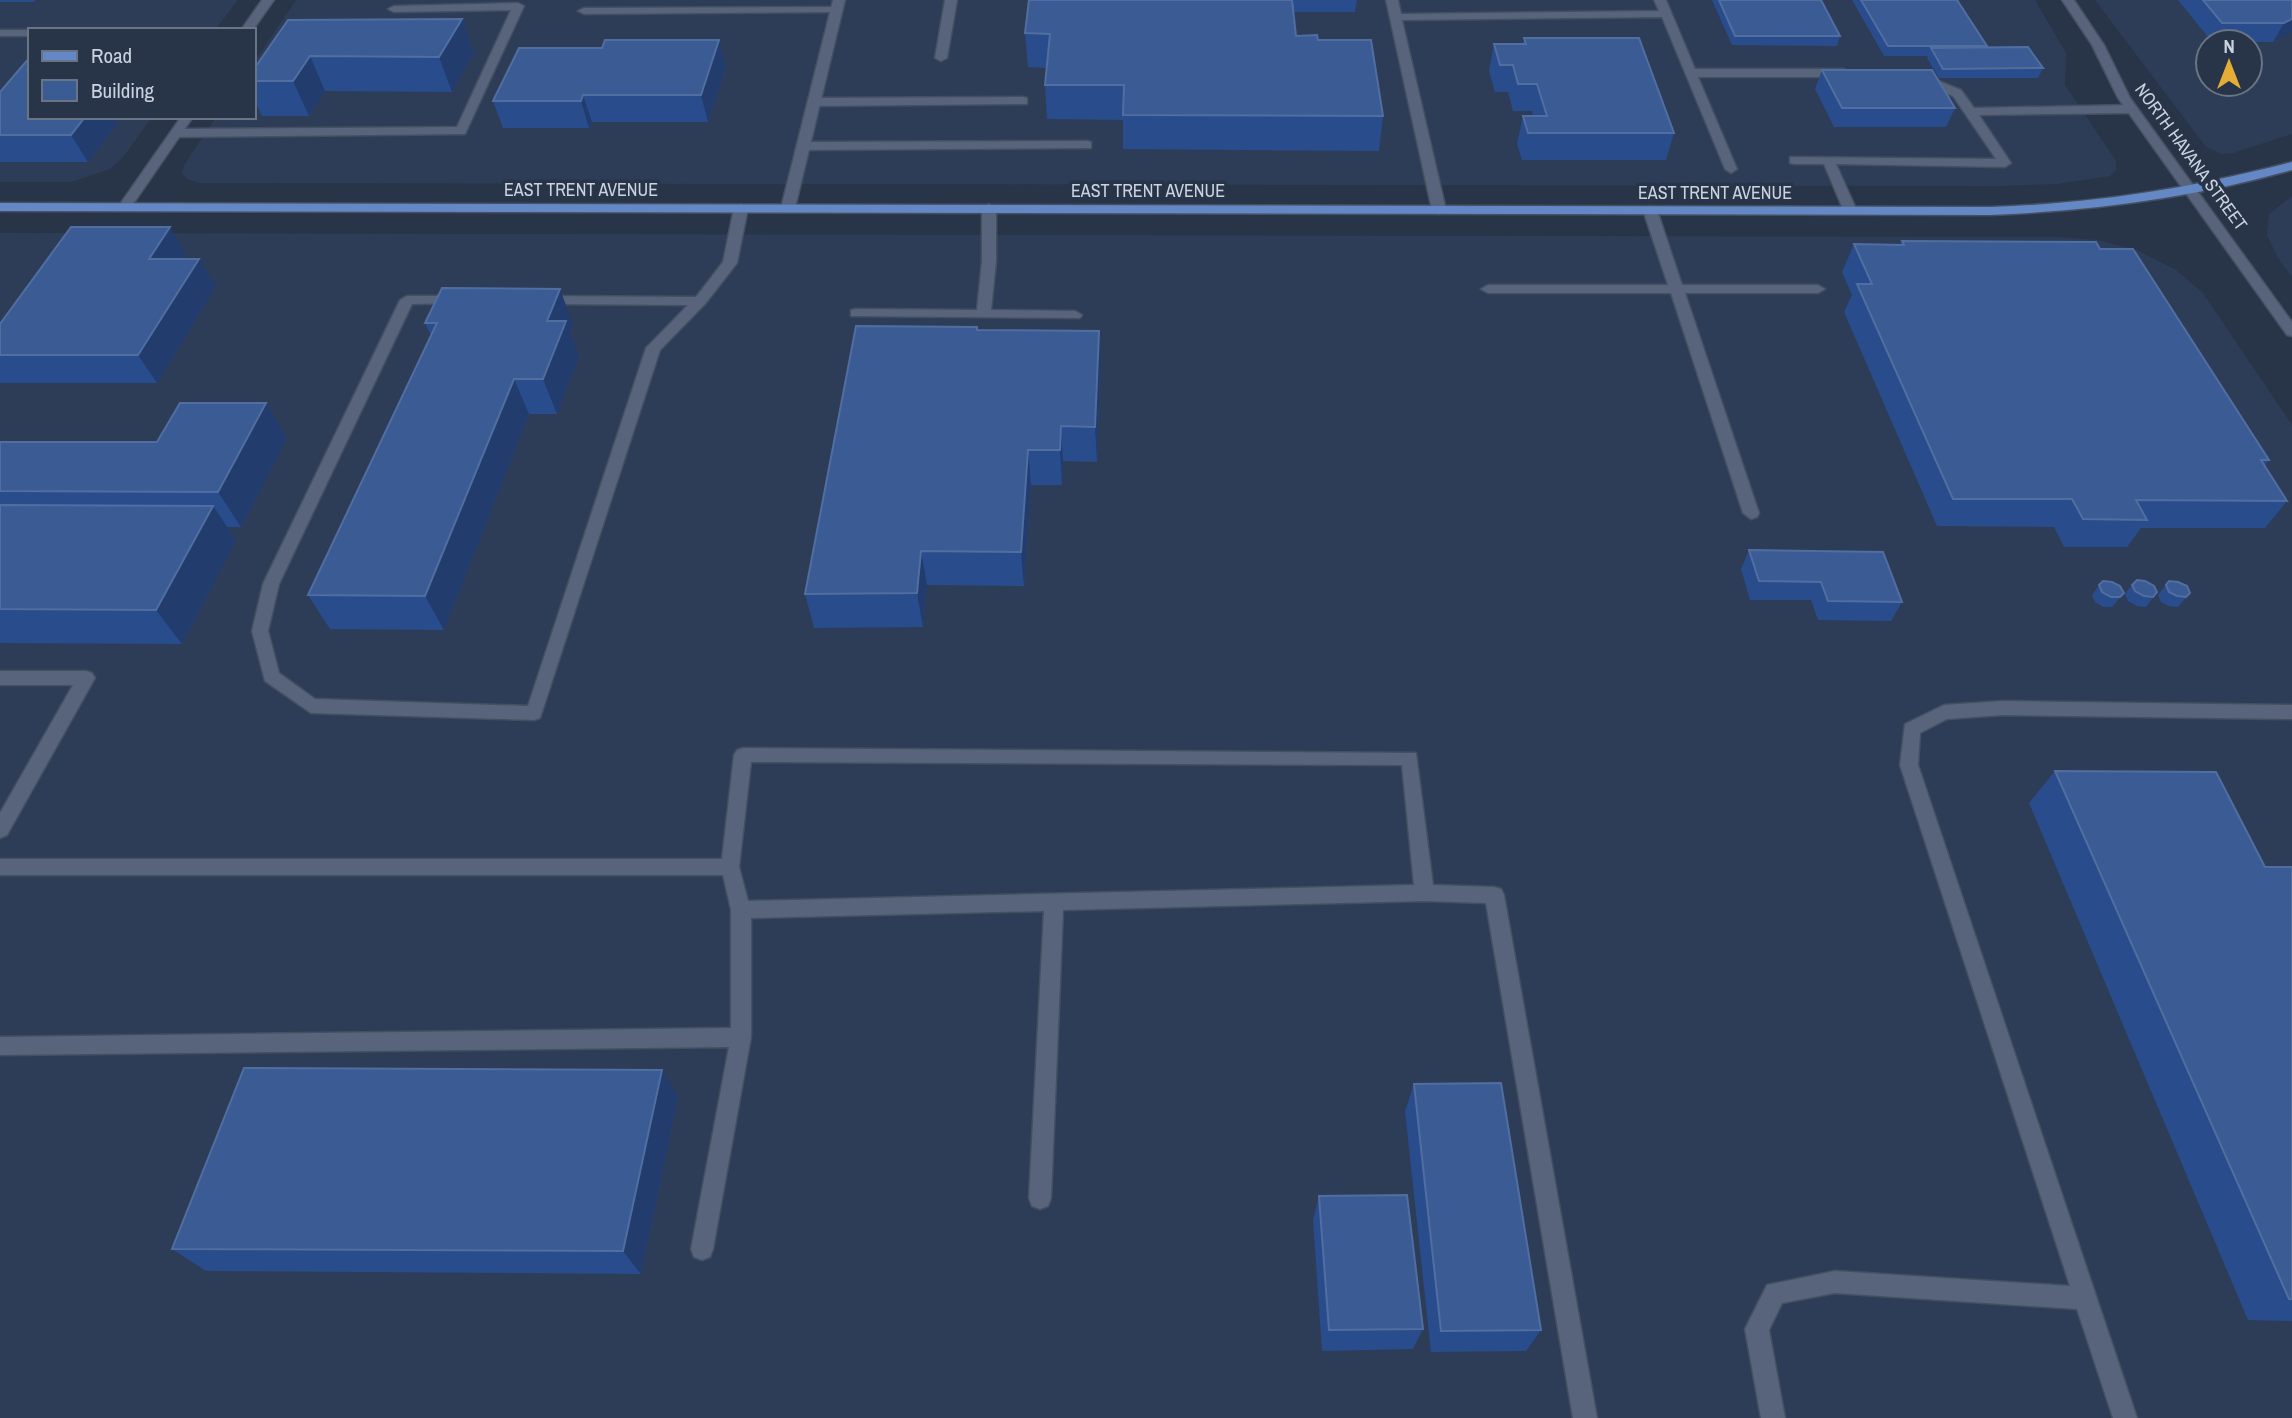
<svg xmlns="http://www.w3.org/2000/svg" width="2292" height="1418" font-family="'Archivo Narrow',sans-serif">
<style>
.built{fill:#2e3d57;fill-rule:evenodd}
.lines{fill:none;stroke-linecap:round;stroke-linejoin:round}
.lane-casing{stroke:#444f60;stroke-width:3}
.street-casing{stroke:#444f60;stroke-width:3}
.secondary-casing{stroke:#444f60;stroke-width:3}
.primary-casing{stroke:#444f60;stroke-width:3}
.lane{fill:#57647b;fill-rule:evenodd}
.street{fill:#57647b;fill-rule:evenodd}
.secondary{fill:#57647b;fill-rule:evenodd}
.primary{fill:#6487c5;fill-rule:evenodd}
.wall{fill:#294c8c}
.shaded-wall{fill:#213c6d}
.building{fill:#3b5b95;stroke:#516ea1;stroke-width:2}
.labels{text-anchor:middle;stroke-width:7;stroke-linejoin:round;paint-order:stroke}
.far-street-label{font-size:18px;fill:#cbd3e0;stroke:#283448}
</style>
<rect width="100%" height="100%" fill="#283448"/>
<path class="built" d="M0 0H238L215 30H30V117H152L124 156 110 169 71 182H0Z
M296 0H2035L2066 53 2065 85 2116 161V170L2110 176 2057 184 1998 186 200 183 187 179 182 173 184 165 216 117H254V62Z
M2095 0H2292V134L2233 153 2222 154 2206 147ZM2208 42H2250V84H2208Z
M2292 196V277L2278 258 2267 235 2269 214Z
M0 233 2059 237 2098 240 2139 251 2176 270 2203 293 2292 425V1418H0Z"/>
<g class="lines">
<defs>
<path id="lane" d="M945 0H957L947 58 941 61 935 58Z
M1386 0H1398L1401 14 1659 11 1654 0H1666L1695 69H1844L1850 73 1844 77H1698L1737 169 1731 173 1725 169 1662 17 1402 20 1446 210 1439 214 1432 210Z
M518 3 524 6 465 134 176 137 170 133 176 129 457 127 511 10 394 12 388 9 394 6Z
M837 7 843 10 841 12 584 14 578 11 584 8Z
M0 30H31L30 36H0Z
M1916 75H1924L1961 90 1974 108 2132 105 2138 109 2132 113 1979 115 2011 163 2005 167 1836 164 1857 211 1855 214H1845L1824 164H1794L1790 163V157L1996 159 1953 96 1916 81Z
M1023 97 1027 98V104L814 106 808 102 814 98Z
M1087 141 1091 142V148L803 150 797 146 803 142Z
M741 204 748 208 737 263 705 304 660 350 540 718 534 720 311 713 265 681 252 631 263 584 400 300 407 296H460L467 300 465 303 412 304 279 584 268 631 279 673 315 699 528 706 646 348 688 305 540 304 533 300 540 296 696 297 723 262 734 208Z
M989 204 996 208V261L991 310 1075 311 1082 315 1080 318 851 316V310L856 309 977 310 982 261V208Z
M1650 206 1657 210 1682 285H1818L1825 289 1818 293H1685L1759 513 1757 517 1751 519 1743 513 1671 293H1488L1481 289 1488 285H1668L1643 210Z
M0 671H86L92 673 95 678 7 835 0 838V813L73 685H0Z
M2003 701 2292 705V719L2003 715 1947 719 1920 733 1918 765 2137 1418H2113L2077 1309 1835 1293 1782 1303 1769 1330 1785 1418H1761L1745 1329 1767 1285 1835 1271 2070 1286 1900 765 1905 724 1944 705Z
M743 748 1416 753 1433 885 1494 887 1501 889 1504 895 1597 1418H1573L1486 903 1424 901 1063 910 1051 1198 1048 1206 1040 1209 1032 1206 1029 1198 1044 911 751 918V1037L713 1249 710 1257 702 1260 694 1257 691 1249 729 1047 0 1055V1037L731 1028V910L723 875H0V859H722L734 755 737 750ZM751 762 1402 765 1414 885 748 901 739 867Z"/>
<path id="street" d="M262 0H274L253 30H241Z
M833 0H845L795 208 788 212 781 208Z
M181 117H193L129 210H119L118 207Z"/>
<path id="secondary" d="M2062 0H2074L2104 45 2130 98 2292 322V336L2287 335 2118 98 2092 45Z"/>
<path id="primary" d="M2292 162V170C2193 198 2093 211 1990 215L0 211V203L1990 207C2098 203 2187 189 2292 162Z"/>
</defs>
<use href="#lane" class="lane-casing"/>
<use href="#street" class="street-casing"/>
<use href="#secondary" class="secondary-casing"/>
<use href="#primary" class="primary-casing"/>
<use href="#lane" class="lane"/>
<use href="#street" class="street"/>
<use href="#secondary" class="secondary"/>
<use href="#primary" class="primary"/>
</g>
<path class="wall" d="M0 0H36L33 2H0Z
M1029 0H1357L1355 12H1293L1296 36 1318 40 1383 116 1379 151 1123 149V120L1047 119 1045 85 1046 68 1028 67 1025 33Z
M1712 0H1821L1840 36 1837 46 1732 45Z
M1852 0H1957L1987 46 1986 48 2043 68 2038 78H1939L1927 58 1928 56H1884Z
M2178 0H2292V32L2273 42H2212Z
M462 19 474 53 452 92 325 91 309 116H262L254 99V69Z
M1524 38 1674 133 1666 160H1522L1517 144 1523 116H1533L1532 111H1513L1508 92H1495L1489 71 1494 44H1523Z
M719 40 726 67 708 122H592L589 128H503L493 101 602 48Z
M1822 70 1955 108 1946 127H1834L1815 89Z
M0 92 30 117H122L88 162H0Z
M1902 241 2100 249 2269 460 2265 465 2287 501 2265 528H2141L2127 547H2064L2054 527 1937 526 1844 312 1852 295 1842 272 1854 244 1900 245Z
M186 255 184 259 216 286 157 383H0V324Z
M425 323 573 324 570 331 579 356 557 414H529L444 630 330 629 308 595 431 335Z
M977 327 978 330 1099 331 1100 366 1097 462 1063 461 1062 485H1031L1024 586 927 585 923 627 814 628 805 594Z
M266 403 287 438 241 527H227L236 540 182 644 0 643V442H157Z
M1749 550 1902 602 1891 621 1818 620 1811 600H1750L1741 569Z
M2169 581 2190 593 2178 607 2169 606 2161 602 2158 595Z
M2099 585 2124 593 2112 607H2103L2095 602 2092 595Z
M2132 585 2157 592 2146 607 2137 606 2128 601 2125 594Z
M2055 771 2265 867H2292V1321L2248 1320 2029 803Z
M1414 1084 1541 1330 1526 1351 1431 1352 1405 1111Z
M678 1097 641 1274 206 1271 172 1249Z
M1319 1196 1423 1329 1413 1349 1322 1351 1313 1220Z"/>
<path class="shaded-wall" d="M462 19 474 53 452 92 439 57Z
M2292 19V32L2273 42 2284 23Z
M719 40 726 67 708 122 701 95Z
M310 56 325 91 309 116 293 81Z
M583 95 592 122 589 128 581 101Z
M85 117H122L88 162 71 135Z
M170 227 186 255 166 286 149 259Z
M199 259 216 286 157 383 138 355Z
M560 289 573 324 570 331 579 356 557 414 543 379 547 321Z
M1099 331 1100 366 1097 462 1095 427Z
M514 379 529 414 444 630 425 596Z
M266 403 287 438 241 527 218 492Z
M1061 426 1063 461 1062 485 1060 450Z
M1028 450 1031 485 1024 586 1021 552Z
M213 506 236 540 182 644 156 610Z
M921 551 927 585 923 627 917 593Z
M662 1070 678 1097 641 1274 623 1251Z"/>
<path class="building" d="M1029 0H1292L1296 36 1317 35 1318 40H1371L1383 116 1123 115 1124 85H1045L1050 34 1025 33Z
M1719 0H1821L1840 36H1735Z
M1861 0H1957L1987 46H1888Z
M2203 0H2292V19L2284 23H2222Z
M462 19 439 57 310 56 293 81H254V69L288 20Z
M1524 38H1639L1674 133H1528L1523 116H1547L1537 84H1518L1513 65H1500L1494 44H1526Z
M605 40H719L701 95H583L581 101H493L519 48H602Z
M2028 47 2043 68 1943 69 1931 48Z
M30 57V117H85L71 135H0V92Z
M1822 70H1932L1955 108H1842Z
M71 227H170L149 259H199L138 355H0V324Z
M1902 241 2096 242 2100 249H2133L2269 460H2261L2287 501 2136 500 2147 520 2083 519 2072 499H1953L1857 284H1872L1854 244 1904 245Z
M442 288 560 289 547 321H566L543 379H514L425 596 308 595 437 323H425Z
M856 326 977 327V330L1099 331 1095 427 1061 426 1060 450H1028L1021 552 921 551 917 593 805 594Z
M180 403H266L218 492 0 491V442H157Z
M0 505 213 506 156 610 0 609Z
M1749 550 1883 552 1902 602 1828 601 1821 582 1759 581Z
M2137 580 2145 581 2154 586 2157 592 2153 597 2144 596 2135 591 2132 585Z
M2103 581 2112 582 2120 586 2124 593 2120 597H2111L2102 592 2099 585Z
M2169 581 2178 582 2187 586 2190 593 2186 597 2177 596 2169 592 2166 585Z
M2055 771 2216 772 2265 867H2292V1299H2289Z
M244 1068 662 1070 623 1251 172 1249Z
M1501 1083 1541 1330 1441 1331 1414 1084Z
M1407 1195 1423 1329 1329 1330 1319 1196Z"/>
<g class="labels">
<g class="far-street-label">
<text transform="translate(2191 157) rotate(54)" y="6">NORTH HAVANA STREET</text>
<text x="581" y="196">EAST TRENT AVENUE</text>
<text x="1148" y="197">EAST TRENT AVENUE</text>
<text x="1715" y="199">EAST TRENT AVENUE</text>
</g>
</g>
<rect x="28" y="28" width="228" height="91" fill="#283448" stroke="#697485" stroke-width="2"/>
<rect x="42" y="51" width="35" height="10" fill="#6487c5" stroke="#697485" stroke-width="2"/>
<text x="91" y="63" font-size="21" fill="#cbd3e0">Road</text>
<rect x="42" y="80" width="35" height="21" fill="#3b5b95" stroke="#697485" stroke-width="2"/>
<text x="91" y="98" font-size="21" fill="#cbd3e0">Building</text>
<g transform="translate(2229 63)"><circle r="33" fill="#283448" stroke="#697485" stroke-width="2"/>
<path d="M0-5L12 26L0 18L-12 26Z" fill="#e6ad36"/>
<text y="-10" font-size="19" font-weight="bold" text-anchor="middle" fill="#cbd3e0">N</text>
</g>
</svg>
